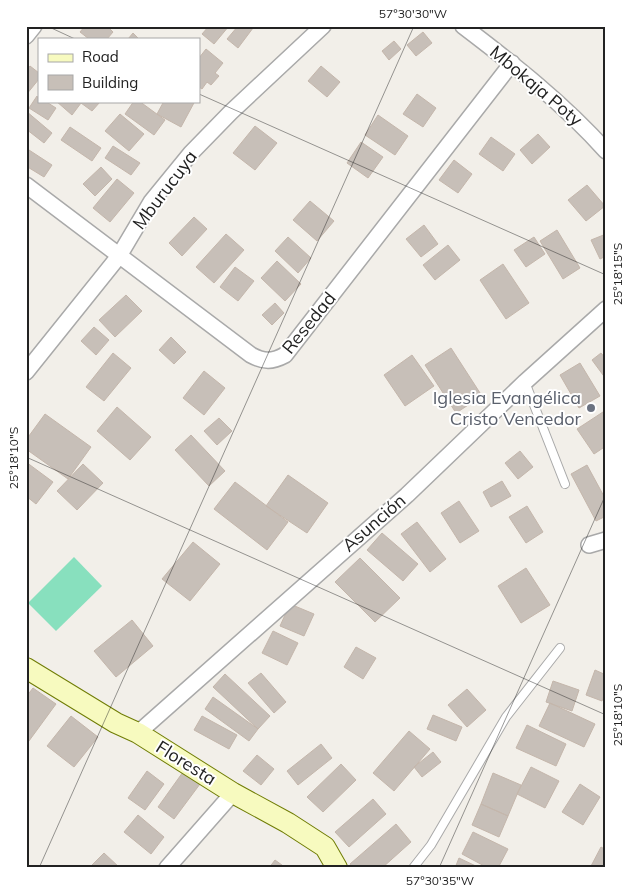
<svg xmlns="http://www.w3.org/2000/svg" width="632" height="894" font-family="Mulish,sans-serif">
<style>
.pitch{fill:#88e0be}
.building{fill:#c7bfb8;stroke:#c4b6ab}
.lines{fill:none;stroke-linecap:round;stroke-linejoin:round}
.lane-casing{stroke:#a9a9a9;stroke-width:10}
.street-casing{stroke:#a9a9a9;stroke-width:18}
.secondary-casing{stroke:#707d05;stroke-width:22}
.lane{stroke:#fff;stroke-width:8}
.street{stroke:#fff;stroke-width:15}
.secondary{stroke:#f7fabf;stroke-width:20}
.ticks{fill:none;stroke:#222;stroke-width:1;stroke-opacity:0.45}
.worship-dot{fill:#6b7280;stroke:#fff;stroke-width:2}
.labels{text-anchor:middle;stroke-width:4;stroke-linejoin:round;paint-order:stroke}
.street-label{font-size:18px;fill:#222;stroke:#fff}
.worship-label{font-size:18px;fill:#5b616d;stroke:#fff;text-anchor:end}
.neatline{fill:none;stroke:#222;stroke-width:2}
.ticks-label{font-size:12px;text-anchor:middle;fill:#222}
</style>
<rect width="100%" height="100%" fill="#f2efe9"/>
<path class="pitch" d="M74 557 102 586 56 631 28 603Z"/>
<path class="building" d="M85 26H107L113 32 107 39H89L80 32Z
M209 26H229L214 44 202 34Z
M238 26H251L253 28 238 48 227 39Z
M423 32 432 43 416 56 407 45Z
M133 33 139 39H128Z
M394 41 401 49 389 60 382 51Z
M206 49 223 63 215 73 219 76 211 85 207 82 202 89 199 87V58Z
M30 66 39 73V79L26 95V71Z
M321 66 340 82 327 97 308 81Z
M417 94 436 108 423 127 403 114Z
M37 96 39 101H45L56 108 48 120 29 108Z
M56 101H99L100 102 92 111 81 103 72 115Z
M134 101H139L165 120 154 135 125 114Z
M164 101H195L181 127 157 114Z
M26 111 52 133 44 143 26 129Z
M120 114 144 134 129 151 105 131Z
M378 115 408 136 395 155 365 135Z
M255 126 277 143 255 170 233 153Z
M70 127 101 148 92 161 61 140Z
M538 134 550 147 532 164 520 150Z
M491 137 515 154 503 171 479 154Z
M361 142 383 157 368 178 347 163Z
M113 146 140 163 131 175 105 158Z
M29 150 52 165 44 177 26 166V155Z
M454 160 472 174 458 193 439 180Z
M101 167 112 179 95 196 83 184Z
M117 179 134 193 110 222 93 208Z
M587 185 605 206 586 221 568 200Z
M310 201 334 221 317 241 293 220Z
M194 217 207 229 182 256 169 243Z
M424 225 438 244 421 257 406 239Z
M557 230 580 268 563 279 540 241Z
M226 234 244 250 214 283 196 267Z
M606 234V256L600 259 591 240Z
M288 237 311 258 298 273 275 251Z
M534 237 545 254 526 267 514 250Z
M448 245 460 260 435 280 423 265Z
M277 261 301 284 285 301 261 278Z
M503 264 529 303 506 319 480 280Z
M235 267 254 281 238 301 220 287Z
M126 295 142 311 115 337 99 320Z
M275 303 284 313 272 325 262 315Z
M94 327 109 340 96 355 81 341Z
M171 337 186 352 174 364 159 350Z
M451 348 482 396 456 413 425 365Z
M113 353 131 368 104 401 86 387Z
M601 353 606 359V379L592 360Z
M412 355 434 386 405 406 384 375Z
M580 363 600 396 579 408 560 375Z
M204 371 225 388 204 415 183 398Z
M117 407 151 437 130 460 97 431Z
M606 410V446L594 454 577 429Z
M45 414 91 447 68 479 26 449V440Z
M219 418 232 431 217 445 204 431Z
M191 435 225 471 209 486 175 450Z
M520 451 533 467 518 479 505 463Z
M26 462 53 482 36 504 26 496Z
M83 464 103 483 77 510 57 491Z
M587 465 606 500V516L596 521 571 474Z
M288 475 328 503 307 533 266 506Z
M502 481 511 496 491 507 483 492Z
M235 482 288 522 267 550 214 509Z
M459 501 479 531 460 543 441 513Z
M527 506 543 532 526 543 509 517Z
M417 522 446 559 430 572 401 534Z
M382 533 418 564 403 581 367 550Z
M193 542 220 564 190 601 162 579Z
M360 558 400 598 375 622 335 582Z
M526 568 550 605 521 623 498 586Z
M290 604 314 614 304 636 280 626Z
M132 620 153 646 116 677 94 651Z
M273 631 298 643 287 665 262 653Z
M356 647 376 658 363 679 344 667Z
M595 670 606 675V690L602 701 586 695Z
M261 673 286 702 274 713 248 683Z
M225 674 270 716 258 729 213 687Z
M553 681 579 690 572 711 546 702Z
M33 688 56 704 26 745V697Z
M467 689 486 710 467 727 448 705Z
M213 697 258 729 249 741 205 709Z
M550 703 595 724 584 747 539 726Z
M433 715 462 727 456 741 427 729Z
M71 716 98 737 74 767 47 746Z
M202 716 237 735 229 749 194 730Z
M527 725 566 744 556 766 516 748Z
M409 731 430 749 394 791 373 773Z
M321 744 332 758 298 785 287 771Z
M433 752 441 762 422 777 414 767Z
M257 755 274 769 261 785 243 771Z
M341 764 356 780 323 812 307 797Z
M531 767 559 781 545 808 517 794Z
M147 771 164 784 145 810 128 798Z
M183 772 200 784 174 819 158 807Z
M493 773 521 785 508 816 481 804Z
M580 784 600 797 583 825 562 812Z
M373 799 386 814 349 847 335 832Z
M481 804 508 816 499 837 472 825Z
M138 815 164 837 151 854 124 832Z
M396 824 411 842 382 868H353L350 864Z
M473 832 508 849 498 868H488L462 854Z
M601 847 606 850V868H590Z
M104 853 120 868H89Z
M459 858 480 868H455Z
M275 860 286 868H269Z"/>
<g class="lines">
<defs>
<path id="lane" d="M525 382 565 484
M413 868 431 845 506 717 560 648"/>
<path id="street" d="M463 26C513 64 563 103 606 151
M26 36 34 26
M26 185 251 355C264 362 272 362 285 355L512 63
M26 372 119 256 151 202 191 153 231 112 323 26
M589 545 606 540
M138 733 407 495 525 382 606 309
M167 868 233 793"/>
<path id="secondary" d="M26 668 116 723 138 733 233 793 288 823 325 847 337 868"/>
</defs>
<use href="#lane" class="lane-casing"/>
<use href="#street" class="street-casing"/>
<use href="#secondary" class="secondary-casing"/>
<use href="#lane" class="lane"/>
<use href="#street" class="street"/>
<use href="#secondary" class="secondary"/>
</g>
<path class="ticks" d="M47 26 75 39M199 94 606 275M26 457 606 715M39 868 414 26M439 868 606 494"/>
<circle class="worship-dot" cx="591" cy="408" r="5"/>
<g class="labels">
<g class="street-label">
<text transform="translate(536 86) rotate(40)" y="6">Mbokaja Poty</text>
<text transform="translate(165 190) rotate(-53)" y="6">Mburucuya</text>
<text transform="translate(309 323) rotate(-51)" y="6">Resedad</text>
<text transform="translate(374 523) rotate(-41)" y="6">Asunción</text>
<text transform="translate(186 763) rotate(32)" y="6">Floresta</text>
</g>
<g class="worship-label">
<text x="581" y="404">Iglesia Evangélica<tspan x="581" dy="21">Cristo Vencedor</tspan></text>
</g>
</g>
<rect width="632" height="894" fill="none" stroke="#ffffff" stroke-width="55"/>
<rect x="38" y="38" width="162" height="65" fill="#ffffff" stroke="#a7a7a7"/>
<rect x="48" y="54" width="25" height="8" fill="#f7fabf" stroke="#a7a7a7"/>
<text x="82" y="62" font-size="15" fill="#222222">Road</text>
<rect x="48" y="75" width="25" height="15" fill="#c7bfb8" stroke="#a7a7a7"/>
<text x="82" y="88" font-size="15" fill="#222222">Building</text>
<rect x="28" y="28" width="576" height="838" class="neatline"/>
<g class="ticks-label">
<text x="413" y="18">57°30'30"W</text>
<text transform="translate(618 274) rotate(-90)" y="4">25°18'15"S</text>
<text transform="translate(14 458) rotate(-90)" y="4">25°18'10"S</text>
<text transform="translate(618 715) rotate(-90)" y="4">25°18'10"S</text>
<text x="440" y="885">57°30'35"W</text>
</g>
</svg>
